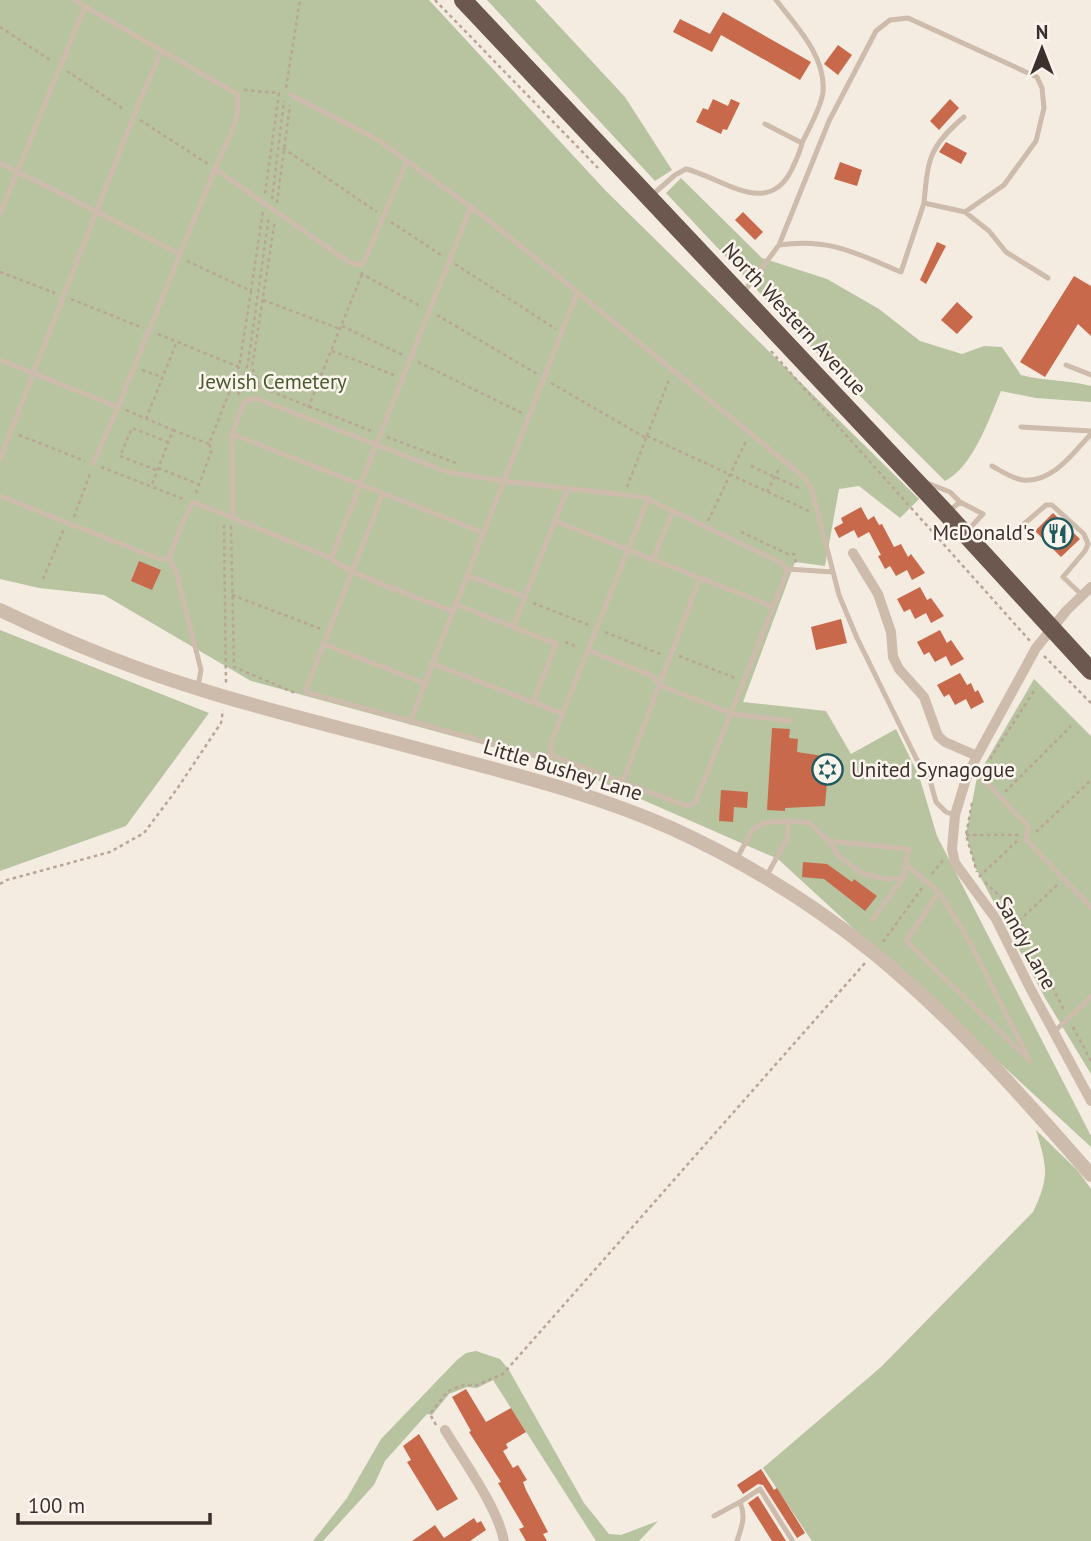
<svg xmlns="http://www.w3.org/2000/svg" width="1091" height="1541" font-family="'PT Sans',sans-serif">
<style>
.green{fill:#b8c4a0}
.building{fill:#c8694b}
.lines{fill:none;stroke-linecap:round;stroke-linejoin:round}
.path{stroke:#b9a596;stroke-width:2.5;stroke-dasharray:3.5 3.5;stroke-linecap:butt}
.service{stroke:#cdbbac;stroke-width:5}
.minor{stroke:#cdbbac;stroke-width:10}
.tertiary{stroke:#cdbbac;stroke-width:14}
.trunk{stroke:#6c584f;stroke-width:18}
.labels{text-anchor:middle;stroke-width:5;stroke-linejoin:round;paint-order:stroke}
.street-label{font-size:21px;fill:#3b302b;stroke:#fbf5ee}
.park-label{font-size:21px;fill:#4a5a2e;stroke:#fbf5ee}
.poi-label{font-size:21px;fill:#3b302b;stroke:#fbf5ee;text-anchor:end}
</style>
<rect width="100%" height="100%" fill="#f4ebe1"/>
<path class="green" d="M0 0H429L605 190 919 499 900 518 859 486 839 489 825 566 795 562 743 702 826 711 851 754 896 729 919 776 937 836 1091 1136V1147L778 859 570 768 251 681 104 595 39 588 0 579Z
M487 0H535L625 97 672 170 655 181Z
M681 178 762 258 827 279 879 309 920 341 962 354 984 346 1002 347 1021 375C1044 381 1068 380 1091 386V402L1036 398 1001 391C989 419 973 467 945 481L804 340 666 193Z
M0 630 209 713 126 826 0 871Z
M1034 679 1091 736V1074L1045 998 975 867 966 834 977 777Z
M1036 1130 1078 1171 1091 1189V1541H812L763 1468 881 1367 1033 1212C1050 1176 1047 1167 1036 1130Z
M476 1351 500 1359 509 1370 584 1503 609 1534 621 1535 658 1521 639 1541H596L493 1380 477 1388 467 1387 449 1394 432 1415 427 1414 385 1461 374 1485 323 1541H313L347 1498 381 1439 457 1360 466 1353Z"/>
<path class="building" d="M723 12 811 62 800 80 721 35 712 52 673 32 680 19 710 34Z
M838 45 852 55 838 75 824 64Z
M713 99 728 106 731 99 740 103 727 130 723 129 721 134 696 122 703 108 708 110Z
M950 99 959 108 939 130 930 121Z
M946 142 967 153 961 164 939 152Z
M840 162 862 170 857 186 834 179Z
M743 212 763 232 755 240 735 220Z
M937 242 946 246 926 284 920 280Z
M1074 276 1091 286V336L1078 324 1045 377 1020 362Z
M957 302 973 317 957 334 941 320Z
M861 507 868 520 874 516 879 525 882 524 894 547 901 544 908 557 911 554 925 573 912 580 907 570 896 576 890 566 885 569 878 556 881 555 869 532 858 538 854 530 839 538 834 528 843 523 841 518Z
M1053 513 1080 539 1061 557 1035 531Z
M139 561 161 570 152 590 131 581Z
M920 587 927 600 931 598 944 616 931 623 926 613 915 619 910 609 904 612 897 599Z
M841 619 847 643 816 650 811 627Z
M940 630 947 643 951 640 964 659 951 666 946 656 935 662 929 652 924 655 917 642Z
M960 673 967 685 971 683 975 692 978 690 984 702 971 709 966 699 955 705 949 694 944 697 937 685Z
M772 728 790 729 789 738 798 739 797 752 829 757 825 806 785 808V811L767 810Z
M721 790 748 792 747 808 734 807 733 822 719 821Z
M803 862 827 864 852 882 854 879 877 896 865 911 824 879 802 877Z
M466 1389 486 1422 511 1408 526 1432 506 1444 508 1448 503 1451 513 1468 518 1465 527 1480 523 1482 526 1490 548 1532 543 1534 547 1541H526L519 1529 524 1527 498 1483 501 1482 469 1432 471 1431 452 1397Z
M419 1434 458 1499 437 1511 407 1462 411 1460 403 1446Z
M761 1469 774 1490 777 1488 805 1533 797 1538 763 1485 758 1484 743 1494 737 1485Z
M758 1496 786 1541H772L748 1503Z
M474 1518 477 1523 481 1521 486 1530 470 1541H412L435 1525 444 1538Z"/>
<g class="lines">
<path class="path" d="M435 0 598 168
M0 27 53 62
M67 71 125 110
M286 88 300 0
M244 90 279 93 265 194
M140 120 208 164
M283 148 377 212
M272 199 284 101
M277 203 290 105
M391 222 441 255
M187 261 251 291 263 211
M455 264 556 329
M0 272 55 293
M362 272V274L422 307
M71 299 143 328
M263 300 340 329
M437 315 537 374
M342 326 403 355
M158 334 239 367 251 291
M332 351 394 375
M771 351 1030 641
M418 362 522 413
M142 370 162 377
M551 383 646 438 669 380
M257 385 258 382 252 368 275 220
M257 386 374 432
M238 395 248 363 269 216
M308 408 362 274
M126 410 173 430 151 487
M146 419 177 341
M173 430 209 444
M19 435 85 461
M647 436 809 511
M387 437 456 463
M751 466 799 488
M101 467 186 500
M158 468 198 484
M156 470 120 456 132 428 168 442
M627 487 646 438
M767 492 780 467
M196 493 212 449 209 444 239 367
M74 517 91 471
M708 521 746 441
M224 525 226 683
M231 526 234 667 295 693
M741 532 788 554H794L796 563
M43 579 64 529
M232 595 321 629
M533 603 589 625
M605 632 663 655
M565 642 578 647
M679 656 735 678
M1044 656 1091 703
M990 759 1036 688
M1005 792 1071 726
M972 803 966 835 977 872
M1036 832 1091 780
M966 835H1019
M932 874 943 860
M979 877 1017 841
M985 882 1008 904 1019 921 1065 1012
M0 884 7 880 110 852 144 833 177 789 221 723 223 710
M1019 921 1057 885
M883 942 922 888
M1073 1027 1091 1061
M436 1425 430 1414 448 1391 464 1385H477L503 1374 865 963"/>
<path class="service" d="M74 0 237 94C243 118 224 147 215 169L350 263 361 265 364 262 407 161
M776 0C796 26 826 56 823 92 821 108 809 128 802 143
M291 95 378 140 486 218 805 478 812 490 839 595 857 638 916 758 930 780 936 802 946 812 955 815
M0 163 180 254 215 169
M651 196 675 175 686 169C723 178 768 219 792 169 796 160 800 153 802 143L765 124
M924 203C928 158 929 147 964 117
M965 212 989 231 1006 252 1048 278
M0 214 85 6
M743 293 779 245C830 238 856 253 901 272L924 203 965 212 1004 185 1036 141 1044 108 1042 88 1037 77 908 18 890 20 876 31 829 121 779 245
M0 360 118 407 180 254
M1066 365 1091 375
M1021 427 1091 431
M232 434 484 533
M0 459 138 105 162 50
M93 464 118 407
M992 466C1001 471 1013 479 1023 480 1053 483 1074 452 1091 434
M927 483 950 492 960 502
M0 496 159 559H169
M949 511 960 502 983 514 967 531
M233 516 232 434 245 401 255 398 447 472 503 481 643 497 782 563 787 572 696 801 691 805H684L550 755 540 757 305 692 383 493
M555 521 774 607
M1017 530 1046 505H1052L1084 534 1088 544 1085 551 1063 577 1083 596
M331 558 471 207
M653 560 673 511
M787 569 833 572
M467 575 525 597
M455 604 556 644 533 702
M513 627 568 488
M323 644 424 683
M588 650 652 676 659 685 733 714 790 721
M431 663 563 714
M198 686 201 670 176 571 169 559 181 526 193 502 331 558C340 571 431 603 452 611
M410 722 577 293
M550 755 551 743 648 499
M980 776 1028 826 1026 840 1091 907
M623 781 700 578
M737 858 753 829 763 823 789 821 810 823 828 841 838 855 861 873 887 879 903 878 909 849 828 841
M906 865 939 892 971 944 1030 1061 906 941 939 892
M767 875 787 839 789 821
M872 920 903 878
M1054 1032 1091 997
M714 1516 740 1502
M737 1541C742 1526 746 1517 740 1502L760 1489 792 1540"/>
<path class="minor" d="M853 553 878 594 891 632 893 657 899 669 924 697 938 736 945 742 977 756
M1091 587 1067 610 1036 648 977 756 966 779 955 815 952 849 955 863 996 919 1029 986 1091 1101
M445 1430C463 1460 498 1508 504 1541"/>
<path class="tertiary" d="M0 610C65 641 131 668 199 689 271 712 346 729 419 749 504 772 590 792 671 828 744 861 813 904 875 954 954 1019 1024 1098 1091 1175"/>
<path class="trunk" d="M463 0 946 513 1091 671"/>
</g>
<defs>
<symbol id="restaurant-ring" viewBox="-11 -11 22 22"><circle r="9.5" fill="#fbf5ee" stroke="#1f5a5e" stroke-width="1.5"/><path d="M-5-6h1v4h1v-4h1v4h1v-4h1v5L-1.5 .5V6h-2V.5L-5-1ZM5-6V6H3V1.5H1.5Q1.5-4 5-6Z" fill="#1f5a5e"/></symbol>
<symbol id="synagogue-ring" viewBox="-11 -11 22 22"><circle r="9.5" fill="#fbf5ee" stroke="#1f5a5e" stroke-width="1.5"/><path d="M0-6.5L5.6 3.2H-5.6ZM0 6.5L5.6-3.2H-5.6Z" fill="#1f5a5e"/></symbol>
</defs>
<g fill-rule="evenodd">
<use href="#restaurant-ring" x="1040" y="516" width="35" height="35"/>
<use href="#synagogue-ring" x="810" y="752" width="35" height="35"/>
</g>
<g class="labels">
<g class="street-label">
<text transform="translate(794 319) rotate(47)" y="7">North Western Avenue</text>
<text transform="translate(563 770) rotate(17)" y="7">Little Bushey Lane</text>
<text transform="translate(1026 943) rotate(61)" y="7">Sandy Lane</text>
</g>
<g class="park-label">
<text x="273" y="389">Jewish Cemetery</text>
</g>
<g class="poi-label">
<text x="1035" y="540">McDonald's</text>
<text x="851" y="777" text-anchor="start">United Synagogue</text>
</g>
</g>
<g transform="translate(1042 49)" stroke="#fbf5ee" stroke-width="5" paint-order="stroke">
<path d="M0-5L12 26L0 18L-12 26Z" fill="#3b302b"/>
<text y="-10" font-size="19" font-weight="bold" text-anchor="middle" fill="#3b302b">N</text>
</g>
<path d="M18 1513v10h192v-10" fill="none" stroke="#3b302b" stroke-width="3.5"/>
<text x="28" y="1513" font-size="21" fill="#3b302b" stroke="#fbf5ee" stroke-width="5" paint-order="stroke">100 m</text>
</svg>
